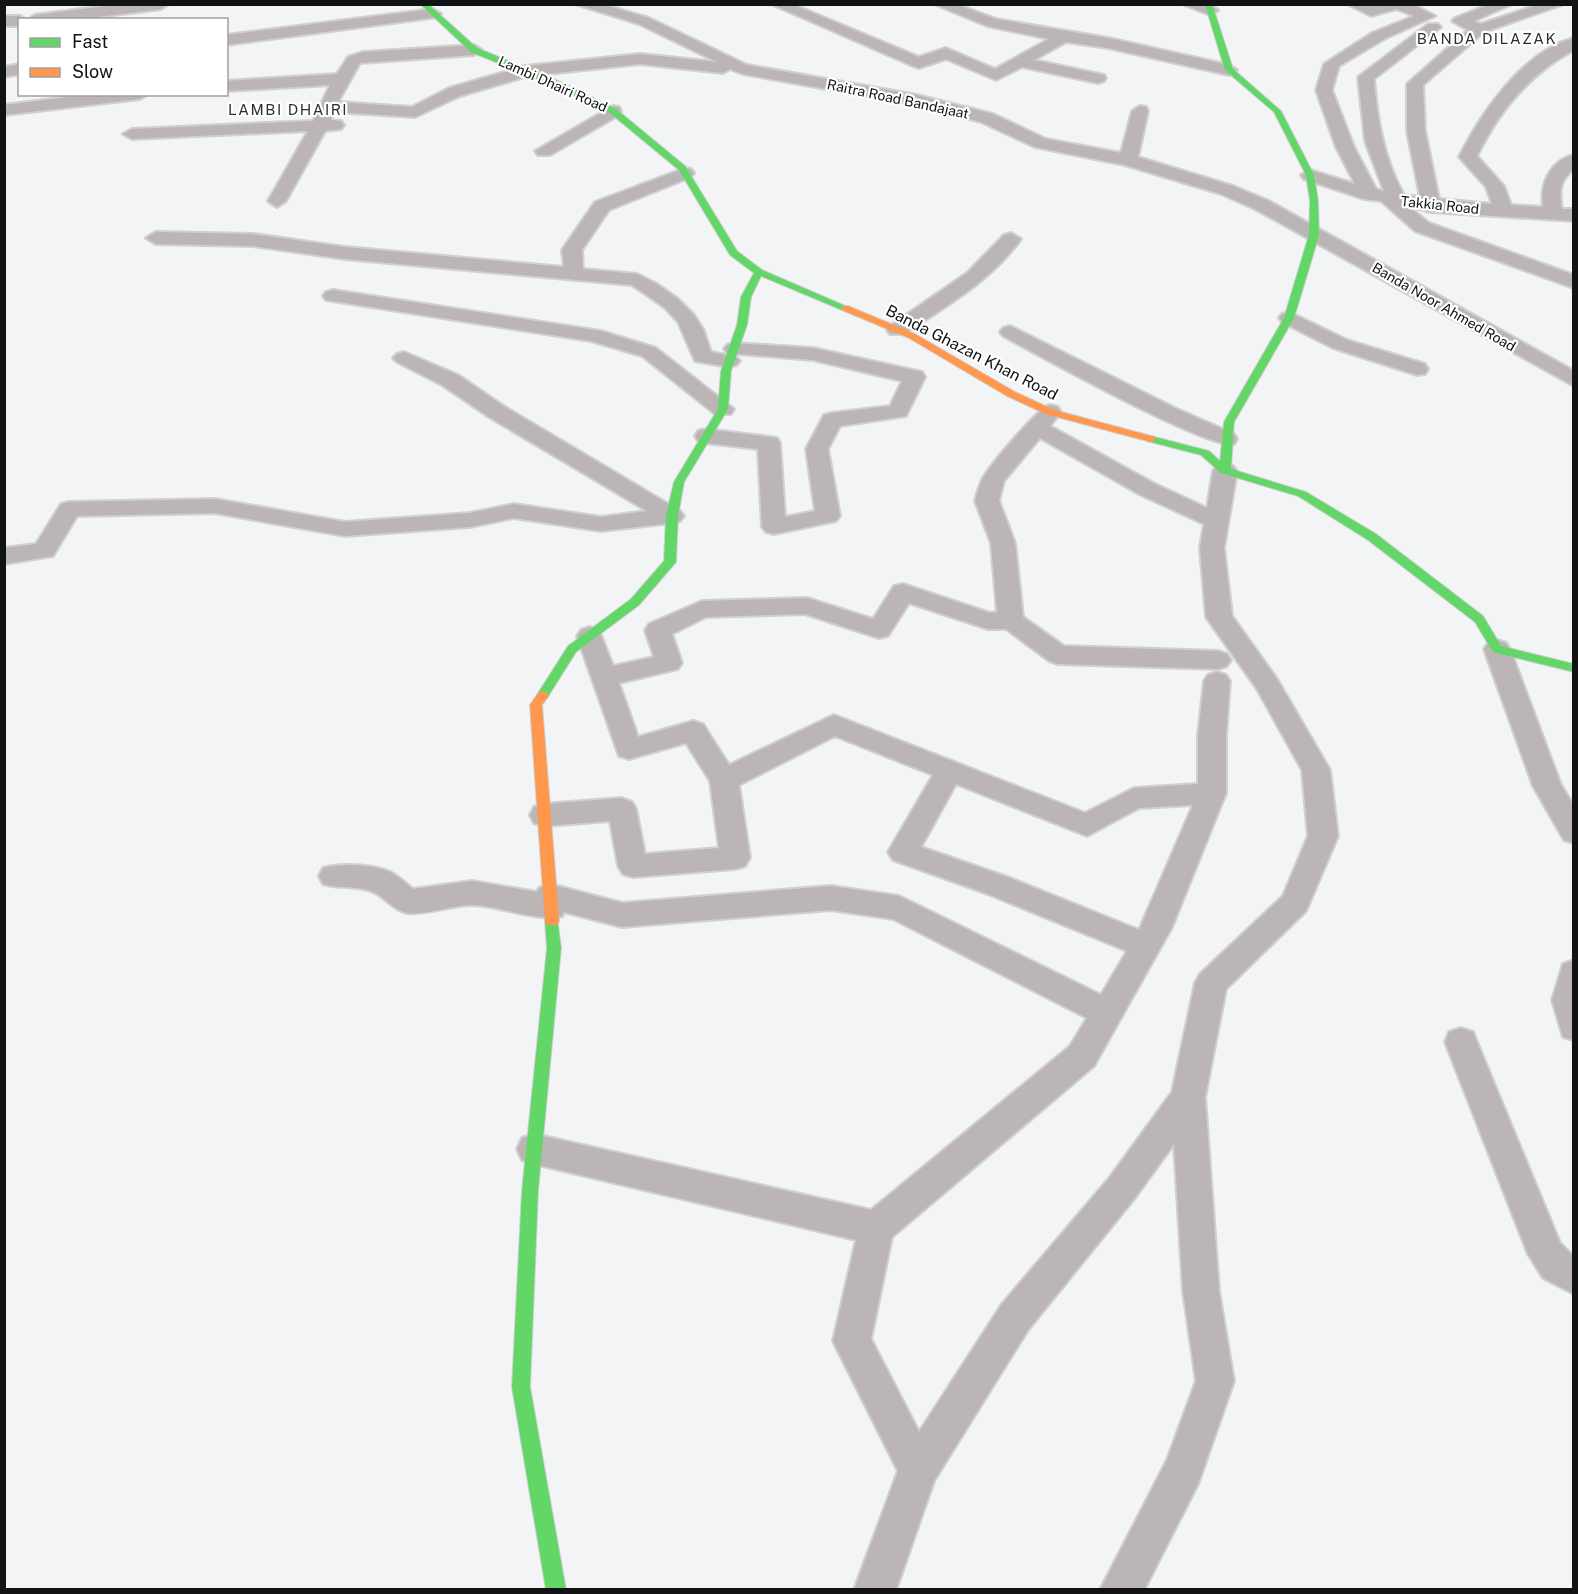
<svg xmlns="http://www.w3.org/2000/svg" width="1578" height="1594" font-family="'Public Sans',sans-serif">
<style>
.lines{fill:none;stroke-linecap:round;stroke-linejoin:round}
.street-casing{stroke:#d0d0d1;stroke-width:4}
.fast-casing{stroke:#d0d0d1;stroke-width:2}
.slow-casing{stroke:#d0d0d1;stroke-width:2}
.street{fill:#bcb5b5;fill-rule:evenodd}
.fast{fill:#63d668;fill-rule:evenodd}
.slow{fill:#ff974d;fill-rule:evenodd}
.labels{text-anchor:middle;stroke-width:4.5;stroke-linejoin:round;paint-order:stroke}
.far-street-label{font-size:14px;fill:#111213;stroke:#fff}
.far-neighbourhood-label{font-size:15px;letter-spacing:1.5px;fill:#2d2f31;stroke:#fff}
.street-label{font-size:16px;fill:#111213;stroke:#fff}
</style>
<rect width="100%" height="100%" fill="#f3f4f6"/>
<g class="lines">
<defs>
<path id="street" d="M121 4H168L161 9 75 20H28L35 15Z
M575 4H601L649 18 747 65 917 95 993 114 1046 139 1121 153 1132 111 1140 106 1146 107 1148 111 1138 157 1233 186 1269 201 1574 371V386L1255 209 1221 194 1125 165 1035 147 981 122 916 105 743 74 730 69 723 73 640 64 528 76 460 96 415 117 334 112 331 120 341 121 344 125 341 129 325 131 286 201 277 207 268 201 308 131 132 139 123 134 132 129 313 121 330 85 226 91V81L337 74 348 57 363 52 474 45 482 50 474 55 360 63 338 102 412 107 449 88 525 66 640 54 717 62 639 24Z
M771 4H792L919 57 946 48 995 69 1049 39 987 26 934 4H956L996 19 1108 38 1229 65 1237 70 1229 75 1108 48 1066 42 1034 60 1104 75 1106 78 1104 81 1098 83 1022 67 996 80 946 59 919 68 913 66Z
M1182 4H1207L1218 10 1210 15Z
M1347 4H1412L1435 16 1384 39 1339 66 1332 90 1354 147 1376 189 1384 191 1365 141 1358 77 1428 24H1438L1441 27 1374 79C1377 120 1384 159 1404 195L1420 197 1407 131V84L1468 30 1452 21 1455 18 1490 4H1512L1474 21 1481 24 1540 4H1564L1484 32 1423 85 1425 131 1439 199 1492 204 1486 187 1459 157C1481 113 1523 51 1574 38V50C1529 74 1499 111 1477 156L1504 186 1511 205 1543 207C1540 185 1549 161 1574 155V169C1559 181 1559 191 1562 209H1574V221L1431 212 1408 206 1429 223 1574 275V288L1415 231 1381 201 1364 199 1304 179 1301 175 1310 170 1355 184 1336 147 1316 90 1324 64 1372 33 1414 16 1396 9 1371 16Z
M433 9 441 14 438 17 226 45V35Z
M4 16H20L27 20H20V26H4Z
M20 64V74L4 77V67Z
M93 94H148L140 99 4 115V105Z
M613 106 619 107 621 111 619 115 550 155H538L535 151Z
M685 168 691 169 694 173 691 177 609 210 582 250 583 269 637 274 657 284 678 299 694 315 703 329 711 352 736 357 740 361 736 365 729 367 695 361 678 322 664 307 632 285 345 259 253 246 156 244 146 238 156 232 253 234 345 247 564 267 562 250 595 202Z
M1011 233 1021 239C991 281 946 306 904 334H890L887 330 890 326 967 273 1004 235Z
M333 290 601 331 656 348 734 409 731 414H715L642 356 591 341 326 300 323 296 326 292Z
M1289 312 1347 340 1425 364 1428 369 1425 374 1417 375 1333 348 1282 322 1279 318 1282 314Z
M1010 326 1177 409 1234 434 1237 439 1234 444C1208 450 1037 354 1003 336L1000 332 1003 328Z
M734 343 813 348 922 372 925 377 906 416 840 426 828 449 840 516 836 521 774 534 766 532 762 527 758 449 706 443 698 441 695 436 698 431 706 429 777 438 780 443 785 517 815 511 806 449 824 415 832 413 890 406 902 381 813 360 727 353 724 349 727 345Z
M404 352 458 375 505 407 680 511 684 516 680 521 672 523 601 531 514 518 470 527 345 536 215 513 77 516 53 556 4 564V548L36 544 61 504 69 502 215 499 345 522 470 513 514 504 601 517 647 511 489 417 442 385 397 362 393 358 397 354Z
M1050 405 1058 407 1061 412 1050 426 1155 484 1207 508 1213 471 1217 466H1233L1237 471 1224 548 1232 616 1277 679 1330 770 1338 836 1306 911 1226 989 1205 1097 1219 1291 1234 1381 1198 1484 1144 1590H1100L1167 1460 1196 1381 1183 1291 1174 1144 1134 1199 1028 1330 934 1481 896 1590H854L898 1471 833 1341 856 1240 534 1164 522 1160 517 1149 522 1138 534 1134 871 1210 1070 1046 1087 1018 893 919 831 910 622 927 564 912 562 916C540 923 498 905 472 905 451 905 429 915 408 913 394 911 385 897 373 892 359 885 339 889 323 884L319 876 323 868C340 863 373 864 390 872 398 876 406 883 413 889L472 881 537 892 539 888 550 884 622 903 831 886 899 896 1101 995 1127 951 988 894 893 860 888 852 933 775 835 736 739 785 750 858 745 866 735 869 633 877 623 874 618 866 610 821 544 826 534 823 530 815 534 807 544 804 622 798 632 802 636 809 645 854 719 848 710 781 686 743 629 759 619 756 577 636 581 630 590 627 599 630 613 666 654 657 645 630 649 624 702 601 807 598 873 619 894 586 903 584 990 613 997 612 991 543 975 501C977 494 979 485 983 478 991 464 1038 408 1050 405ZM1040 438 1139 494 1204 524 1200 548 1206 617 1257 689 1302 770 1308 836 1283 896 1200 974 1195 983 1172 1092 1110 1177 1002 1304 919 1432 871 1339 892 1237 1094 1066 1172 927 1226 793V736L1230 681 1226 675 1217 672 1208 675 1204 681 1198 736V784L1134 788 1085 813 834 715 729 765 703 724 693 721 638 737 619 683 678 669 682 663 672 634 706 617 805 614 879 638 888 636 909 603 988 629H1006L1049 661 1058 664 1218 669 1227 666 1231 660 1227 654 1218 651 1064 646 1023 617 1015 543 999 501 1004 481ZM956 784 1087 836 1139 808 1193 805 1139 930 1010 878 921 847Z
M1497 640 1506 643 1510 649 1561 785 1574 806V843L1564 840 1533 786 1484 649 1488 643Z
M1574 960V1040L1563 1037 1552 1000 1563 964Z
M1461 1028 1473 1032 1477 1042 1560 1243 1574 1257V1294L1543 1278 1528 1254 1445 1042 1449 1032Z"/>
<path id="fast" d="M420 4H428L477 48 558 81 616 109 685 166 737 251 762 270 850 308 842 310 761 276 751 297 747 325 731 371 728 409 684 482 678 516 676 562 639 605 576 652 547 698 543 699 537 695 568 646 631 599 664 561 666 516 674 482 718 409 721 371 737 325 741 297 754 273 730 255 679 170 610 113 552 85 471 52Z
M1205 4H1212L1233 69 1281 111 1314 175 1318 201 1319 235 1294 318 1234 422 1231 469 1306 492 1376 534 1483 616 1501 646 1574 664V672L1493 652 1475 622 1368 540 1298 496 1221 473 1201 455 1147 441 1146 439 1151 436 1209 451 1220 461 1224 422 1284 318 1309 235 1310 201 1306 175 1274 112 1225 70Z
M552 915 557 917 561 948 538 1191 530 1387 566 1590H546L512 1387 522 1191 547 948 545 921 547 917Z"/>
<path id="slow" d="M842 306H848L915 334 1015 392 1054 410 1155 437 1156 439 1151 442 1046 414 1007 396 909 338 842 310Z
M543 691 549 695 542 705 559 921 557 925H547L545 921 530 705 539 692Z"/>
</defs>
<use href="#street" class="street-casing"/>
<use href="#fast" class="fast-casing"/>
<use href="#slow" class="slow-casing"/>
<use href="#street" class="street"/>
<use href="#fast" class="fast"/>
<use href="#slow" class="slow"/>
</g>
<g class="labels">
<g class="far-street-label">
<text transform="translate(553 84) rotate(24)" y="5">Lambi Dhairi Road</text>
<text transform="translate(898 99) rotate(12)" y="5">Raitra Road Bandajaat</text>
<text transform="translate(1440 205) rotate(6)" y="5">Takkia Road</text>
<text transform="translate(1444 307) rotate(30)" y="5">Banda Noor Ahmed Road</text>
</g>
<g class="far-neighbourhood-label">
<text x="1487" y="44">BANDA DILAZAK</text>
<text x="288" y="115">LAMBI DHAIRI</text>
</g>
<g class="street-label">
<text transform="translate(972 352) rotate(27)" y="6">Banda Ghazan Khan Road</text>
</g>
</g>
<rect width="1578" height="1594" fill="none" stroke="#111213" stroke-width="12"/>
<rect x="18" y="18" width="210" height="78" fill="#ffffff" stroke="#a0a0a1" stroke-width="1.5"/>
<rect x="30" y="38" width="30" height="9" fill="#63d668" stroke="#a0a0a1" stroke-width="1.5"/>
<text x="72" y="48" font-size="18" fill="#111213">Fast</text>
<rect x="30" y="68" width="30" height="9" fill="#ff974d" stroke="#a0a0a1" stroke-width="1.5"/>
<text x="72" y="78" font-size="18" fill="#111213">Slow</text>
</svg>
